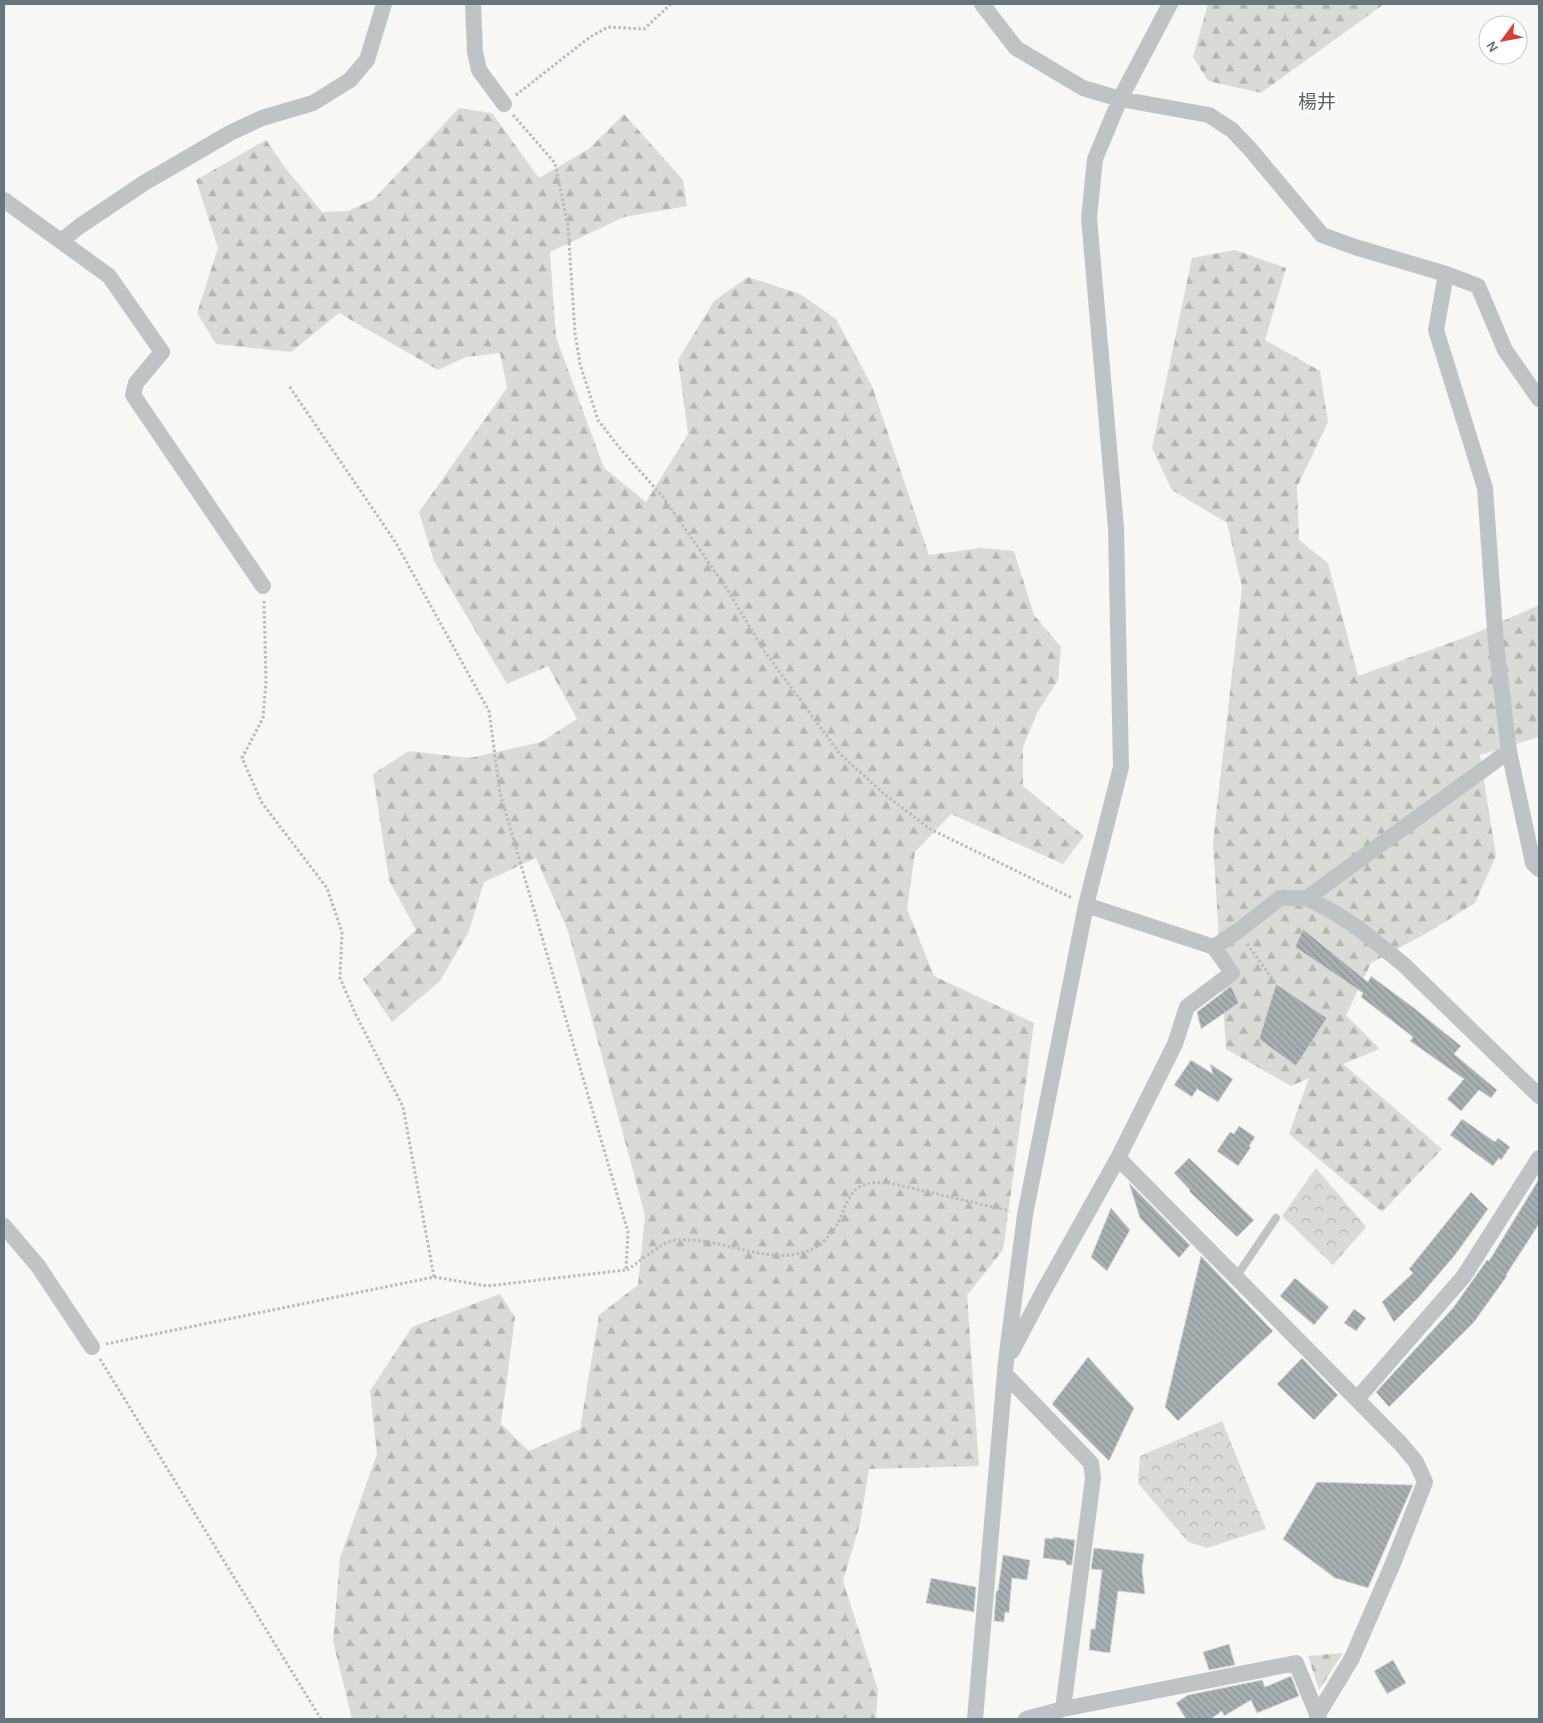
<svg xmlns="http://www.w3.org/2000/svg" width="1543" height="1723" font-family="Karla,'Noto Sans JP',sans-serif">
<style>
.forest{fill:url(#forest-firs)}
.park{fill:url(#park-crowns)}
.building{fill:url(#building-back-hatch);stroke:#d9d8d7}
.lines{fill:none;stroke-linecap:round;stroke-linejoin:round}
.path{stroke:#b7bbbd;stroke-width:3;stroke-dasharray:2.5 2.5;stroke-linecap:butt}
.lane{stroke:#bec4c6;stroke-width:8}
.street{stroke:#bec4c6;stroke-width:16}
.labels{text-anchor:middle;stroke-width:5;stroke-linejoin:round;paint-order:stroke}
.quarter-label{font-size:19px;fill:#566469;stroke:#fff}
</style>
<defs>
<pattern id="forest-firs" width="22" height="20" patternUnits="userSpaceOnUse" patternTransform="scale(1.25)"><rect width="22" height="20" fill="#d8dcd4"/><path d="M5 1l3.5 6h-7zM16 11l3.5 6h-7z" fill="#b3b7b1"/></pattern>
<pattern id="park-crowns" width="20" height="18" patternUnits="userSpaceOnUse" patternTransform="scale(1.25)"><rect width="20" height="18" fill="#d8dcd4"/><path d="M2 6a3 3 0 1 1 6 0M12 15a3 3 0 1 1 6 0" fill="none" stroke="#b3b7b1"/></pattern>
<pattern id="building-back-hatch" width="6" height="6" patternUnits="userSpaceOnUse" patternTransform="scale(1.25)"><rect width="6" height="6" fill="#a6b0b3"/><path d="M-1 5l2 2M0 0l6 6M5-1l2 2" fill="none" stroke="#8b9497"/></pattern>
</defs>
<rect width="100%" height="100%" fill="#f7f7f4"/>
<path class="forest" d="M1208 4H1384L1261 93 1208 81 1193 57Z
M459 108 492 113 539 178 589 149 624 114 683 180 687 206 624 217 550 252 556 337 604 468 646 502 688 434 678 360 714 301 748 277 800 294 836 319 872 386 929 555 981 548 1014 551 1034 615 1061 647 1058 680 1037 713 1023 747V786L1084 836 1063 864 951 814 915 852 907 909 934 976 1034 1023 1003 1250 967 1295 979 1466 869 1469 860 1524 843 1581 878 1690 876 1719H352L333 1641 340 1558 377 1454 370 1391 412 1327 500 1294 515 1317 501 1424 529 1451 580 1429 599 1315 638 1285 645 1215 568 931 536 858 484 882 469 931 440 981 392 1022 363 979 416 930 389 880 373 774 409 751 470 758 541 742 577 719 548 666 507 684 434 561 419 512 507 388 500 353 466 357 438 370 339 313 291 352 216 344 197 313 218 248 196 180 266 140 286 169 322 212 348 211 374 199Z
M1235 250 1286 268 1265 340 1320 371 1328 422 1297 487 1299 540 1328 563 1358 676 1469 636 1539 605V737L1480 755 1496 856 1475 903 1427 933 1371 963 1346 1015 1380 1049 1343 1064 1442 1149 1382 1212 1289 1134 1309 1078 1291 1086 1226 1049 1213 842 1242 587 1227 523 1172 490 1152 448 1192 258Z
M1343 1653 1319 1690 1308 1656Z"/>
<path class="park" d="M1316 1168 1366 1227 1333 1265 1282 1216Z
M1222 1421 1266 1529 1207 1548 1188 1542 1138 1483 1140 1456Z"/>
<path class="building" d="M1303 929 1368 982 1371 976 1414 1008 1461 1046 1454 1054 1497 1090 1491 1098 1479 1090 1461 1111 1447 1099 1464 1079 1410 1041 1413 1037 1361 997 1363 993 1295 947Z
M1276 984 1327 1018 1296 1066 1259 1039Z
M1231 986 1239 1003 1201 1029 1197 1012Z
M1191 1060 1213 1074 1210 1064 1233 1079 1218 1102 1197 1089 1192 1097 1174 1085Z
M1462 1119 1495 1142 1498 1138 1510 1147 1501 1160 1499 1158 1493 1166 1450 1135Z
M1239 1126 1255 1137 1249 1146 1251 1147 1238 1166 1217 1151 1230 1132 1234 1134Z
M1189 1158 1254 1220 1237 1237 1189 1191 1190 1190 1174 1173Z
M1539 1179V1224L1506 1275 1507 1276 1474 1322 1389 1407 1376 1392 1453 1308 1487 1260 1489 1261Z
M1129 1183 1190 1245 1179 1258 1140 1218Z
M1471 1192 1488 1209 1455 1255 1419 1297 1394 1322 1382 1302 1413 1273 1409 1269Z
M1111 1208 1130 1230 1107 1271 1091 1257Z
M1201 1256 1273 1331 1178 1421 1165 1407Z
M1295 1278 1329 1307 1314 1325 1280 1296Z
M1354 1309 1366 1318 1356 1331 1344 1323Z
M1088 1357 1134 1408 1109 1461 1052 1404Z
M1302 1358 1338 1395 1314 1420 1277 1384Z
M1317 1482 1413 1485 1368 1588 1335 1578 1283 1539Z
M1053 1537 1075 1540 1072 1565H1067L1065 1561 1043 1558 1045 1538 1053 1539Z
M1094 1548 1144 1554 1142 1569 1145 1594 1118 1591 1110 1653 1089 1650 1091 1629H1095L1102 1570 1091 1569Z
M1003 1555 1030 1560 1027 1580 1012 1578 1009 1613 1005 1612 1004 1622 994 1621 996 1591H998Z
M931 1578 976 1587 974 1612 926 1603Z
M1229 1644 1235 1665 1209 1670 1203 1652Z
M1393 1660 1406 1683 1387 1694 1374 1671Z
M1291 1676 1299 1696 1257 1713 1251 1700 1224 1716 1222 1711 1211 1719H1186L1176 1703 1188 1695 1262 1680 1265 1687Z"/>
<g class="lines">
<path class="path" d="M516 95 590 37 608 27 644 29 671 4
M513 115 555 163 568 226 575 333 580 364 598 420 618 446 663 497 727 589 765 652 840 754 883 793 930 829 1072 898
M264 601 266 681 263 718 242 758 262 803 327 888 342 932 340 978 356 1015 403 1107 434 1277
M1247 944 1276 984
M627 1270C636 1264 662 1243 671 1241 716 1233 766 1268 810 1250 820 1247 829 1236 835 1228 846 1211 847 1186 871 1183 877 1182 884 1183 890 1183L1010 1211
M106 1344 434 1277 487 1286 626 1270 628 1232 500 793 489 711 396 543 289 386
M100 1359 321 1719"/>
<path class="lane" d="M1236 1277 1276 1218"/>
<path class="street" d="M473 4 475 52 479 70 504 104
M982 4 1016 48 1083 88 1120 99 1209 115 1232 130 1250 149 1322 235 1355 247 1446 274 1478 286 1505 350 1539 399
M4 200 109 276 162 352 136 383 133 395 263 586
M61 241 80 226 144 183 230 133 262 118 313 103 350 80 367 60 384 4
M1446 274 1436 330 1485 488 1496 644 1509 751 1533 863 1539 869
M1307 898 1509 751
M1086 905 1214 947 1238 931 1280 898H1307L1335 913 1358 928 1403 964 1539 1096
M1118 1158 1175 1044 1187 1007 1232 973 1214 947
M4 1226 38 1266 92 1347
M1012 1351 1043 1292 1118 1158 1400 1443 1416 1462 1425 1482 1394 1561 1352 1658 1317 1716
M1005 1374 1091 1463 1093 1478 1063 1709
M1357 1399 1464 1276 1539 1158
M975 1719 1006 1361 1025 1215 1086 905 1121 767 1116 528 1089 218 1095 159 1120 99 1170 4
M1026 1719 1063 1709 1296 1663 1319 1719"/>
</g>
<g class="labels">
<g class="quarter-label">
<text x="1317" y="108">楊井</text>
</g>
</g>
<rect width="1543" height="1723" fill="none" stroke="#64777d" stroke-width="10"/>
<g transform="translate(1503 40) rotate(238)"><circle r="24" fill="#ffffff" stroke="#c1c9cb"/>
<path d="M0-4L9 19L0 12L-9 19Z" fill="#d73e35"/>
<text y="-8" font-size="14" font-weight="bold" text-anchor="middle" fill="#64777d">N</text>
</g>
</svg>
